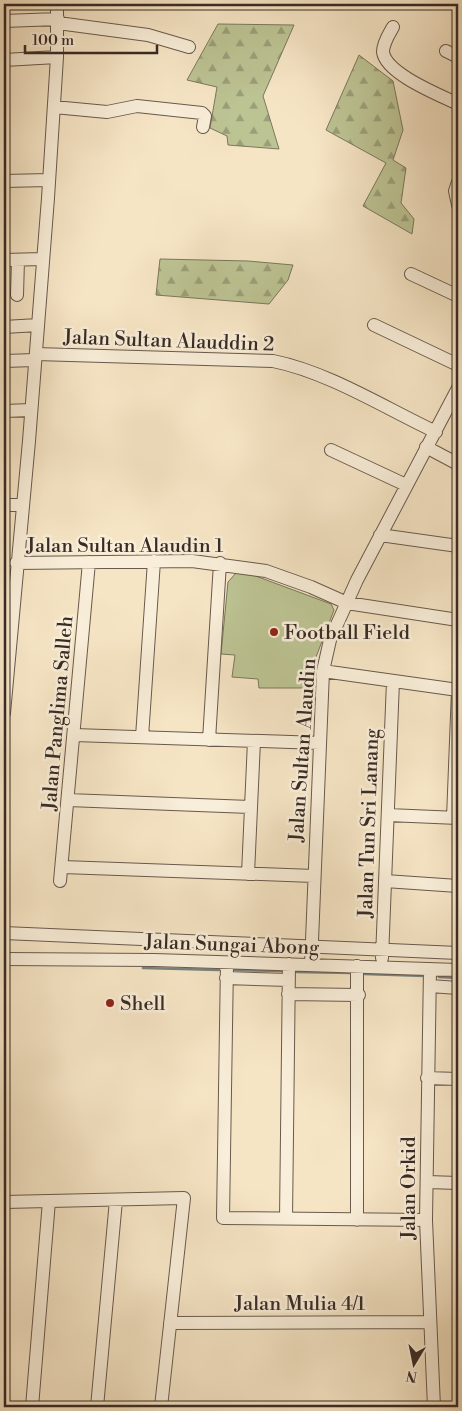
<svg xmlns="http://www.w3.org/2000/svg" width="462" height="1411" font-family="'Libre Bodoni',serif">
<style>
.grass{fill:#bdc494;stroke:#7a785c}
.forest{fill:url(#forest-firs);stroke:#7a785c}
.lines{fill:none;stroke-linecap:round;stroke-linejoin:round}
.stream{stroke:#778381;stroke-width:2.5}
.minor-casing{stroke:#685a4d;stroke-width:14}
.minor{stroke:#f9eed9;stroke-width:12}
.poi-dot{fill:#8f2418;stroke:#f9eed9;stroke-width:2}
.labels{text-anchor:middle;stroke-width:5;stroke-linejoin:round;paint-order:stroke}
.street-label{font-size:20px;fill:#382b25;stroke:#f9eed9}
.poi-label{font-size:20px;fill:#382b25;stroke:#f9eed9;text-anchor:start}
</style>
<defs>
<pattern id="forest-firs" width="22" height="20" patternUnits="userSpaceOnUse" patternTransform="scale(1.25)"><rect width="22" height="20" fill="#bdc494"/><path d="M5 1l3.5 6h-7zM16 11l3.5 6h-7z" fill="#9b9f79"/></pattern>
</defs>
<rect width="100%" height="100%" fill="#f6e5c5"/>
<filter id="stains"><feTurbulence type="fractalNoise" baseFrequency=".004" numOctaves="4"/><feColorMatrix values="0 0 0 0 .2 0 0 0 0 .09 0 0 0 0 .02 0 0 0 .5 -.17"/></filter>
<radialGradient id="worn" r=".72"><stop offset=".6" stop-color="#630" stop-opacity="0"/><stop offset="1" stop-color="#630" stop-opacity=".3"/></radialGradient>
<path class="grass" d="M245 572 331 604 334 610 316 657 315 682 311 688H259L258 679 232 677 235 655 221 654 228 582 236 573Z"/>
<path class="forest" d="M218 24 294 25 263 96 279 149 228 145 227 136 210 128 217 87 187 80Z
M359 55 393 81 403 130 393 160 406 168 401 203 414 219 412 234 363 206 386 163 326 130Z
M160 259 248 261 293 265 288 280 269 304 156 295Z"/>
<g class="lines">
<path class="stream" d="M143 968 219 970
M234 970 284 971
M4 972 9 969
M296 972 352 973
M364 974 425 976
M439 977 458 978"/>
<defs>
<path id="minor" d="M4 21 58 19
M58 23 148 35 189 47
M393 27C389 34 383 43 383 52 386 74 440 95 458 104
M446 51 458 57
M4 60 57 57
M54 107 107 112 137 106 202 113 205 116 203 127
M4 181 49 180
M458 182 455 191 458 205
M4 260 43 259
M411 274 458 296
M17 295 18 260
M374 325 458 365
M4 327 38 325
M36 354 273 361C328 372 385 408 436 432
M4 361 35 360
M4 411 31 410
M426 447 458 464
M331 450 406 485
M4 505H22
M380 535 458 546
M16 563 192 561 266 571 311 587 347 603 458 620
M323 671 458 690
M4 713 29 441 48 198 57 57V4
M74 735 320 743
M142 737 154 561
M209 740 220 563
M68 800 250 807
M388 815 458 818
M453 818 458 690
M63 867 314 876
M248 874 254 741
M60 881 89 562
M385 881 458 886
M4 933 458 953
M382 958 393 681
M4 959 154 960 458 970
M227 963 223 1218 426 1220
M311 965 323 671 330 640 357 580 458 388
M430 969 426 1220 434 1407
M226 978 289 980
M430 986 458 988
M288 994 359 995
M427 1078 458 1079
M427 1182 458 1183
M4 1202 184 1198 161 1407
M286 1219 289 964
M357 1220V966
M170 1323 430 1322
M32 1407 49 1201
M97 1407 116 1200"/>
</defs>
<use href="#minor" class="minor-casing"/>
<use href="#minor" class="minor"/>
</g>
<g class="poi-dot">
<circle cx="274" cy="632" r="5"/>
<circle cx="110" cy="1003" r="5"/>
</g>
<g class="labels">
<g class="street-label">
<text transform="translate(169 340) rotate(2)" y="7">Jalan Sultan Alauddin 2</text>
<text x="125" y="552">Jalan Sultan Alaudin 1</text>
<text transform="translate(57 713) rotate(-85)" y="7">Jalan Panglima Salleh</text>
<text transform="translate(302 750) rotate(-86)" y="7">Jalan Sultan Alaudin</text>
<text transform="translate(368 823) rotate(-88)" y="7">Jalan Tun Sri Lanang</text>
<text transform="translate(232 944) rotate(2)" y="7">Jalan Sungai Abong</text>
<text transform="translate(408 1188) rotate(-90)" y="7">Jalan Orkid</text>
<text x="300" y="1310">Jalan Mulia 4/1</text>
</g>
<g class="poi-label">
<text x="284" y="639">Football Field</text>
<text x="120" y="1010">Shell</text>
</g>
</g>
<rect width="462" height="1411" fill="none" stroke="#f6e5c5" stroke-width="20"/>
<rect x="5" y="5" width="452" height="1401" fill="none" stroke="#382b25" stroke-width="2.5"/>
<rect x="10" y="10" width="442" height="1391" fill="none" stroke="#382b25"/>
<g transform="translate(414 1364) rotate(190)" stroke="#f9eed9" stroke-width="4" paint-order="stroke">
<path d="M0-4L9 19L0 12L-9 19Z" fill="#382b25"/>
<text y="-8" font-size="14" font-weight="bold" text-anchor="middle" fill="#382b25">N</text>
</g>
<path d="M25 45v8h132v-8" fill="none" stroke="#382b25" stroke-width="2.5"/>
<text x="32" y="45" font-size="15" fill="#382b25" stroke="#f9eed9" stroke-width="4" paint-order="stroke">100 m</text>
<rect width="100%" height="100%" filter="url(#stains)"/>
<rect width="100%" height="100%" fill="url(#worn)"/>
</svg>
